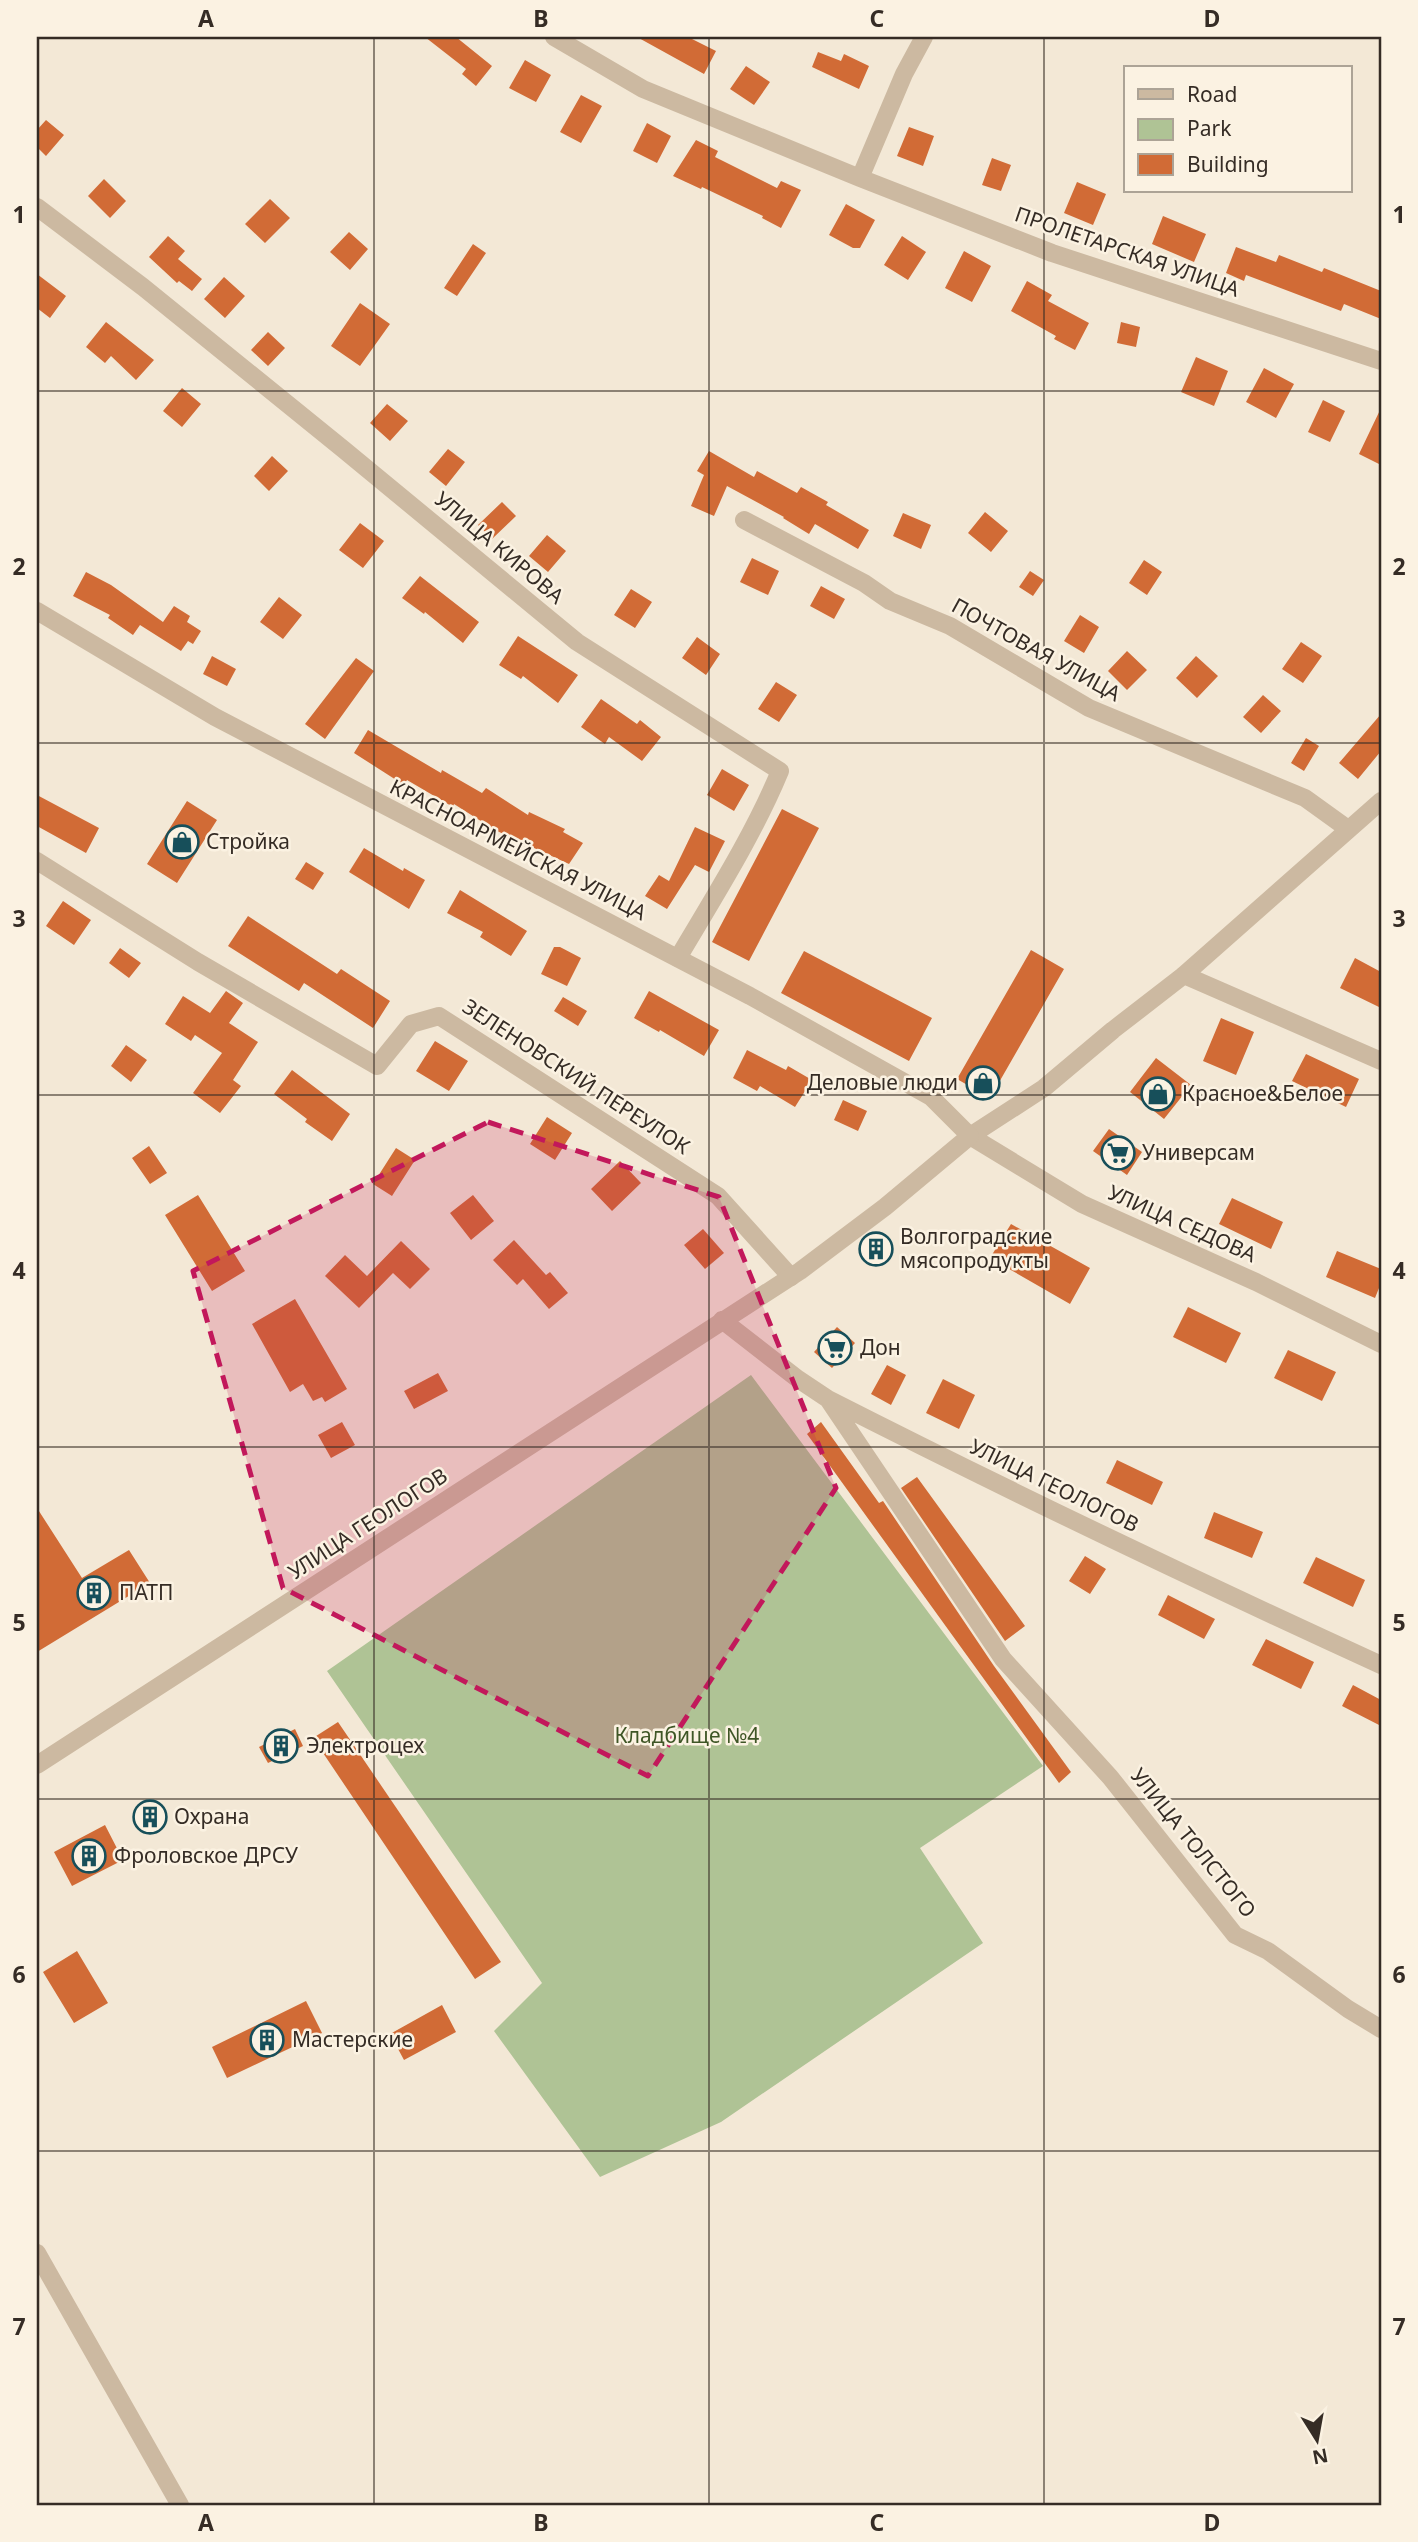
<svg xmlns="http://www.w3.org/2000/svg" width="1418" height="2542" font-family="'Noto Sans',sans-serif">
<style>
.green{fill:#afc395}
.building{fill:#d16b36}
.lines{fill:none;stroke-linecap:round;stroke-linejoin:round}
.minor{stroke:#ccb9a1;stroke-width:18}
.tertiary{stroke:#ccb9a1;stroke-width:18}
.marked{fill:#c2185b;fill-opacity:0.2;stroke:#c2185b;stroke-width:5;stroke-dasharray:14 9;stroke-linejoin:round}
.grid{fill:none;stroke:#352c25;stroke-width:2;stroke-opacity:0.55}
.labels{text-anchor:middle;stroke-width:5;stroke-linejoin:round;paint-order:stroke}
.street-label{font-size:21px;fill:#352c25;stroke:#fbf2e2}
.poi-label{font-size:21px;fill:#352c25;stroke:#fbf2e2;text-anchor:start}
.park-label{font-size:21px;fill:#3f5626;stroke:#fbf2e2}
.neatline{fill:none;stroke:#352c25;stroke-width:2.5}
.grid-label{font-size:23px;text-anchor:middle;font-weight:bold;fill:#352c25}
</style>
<rect width="100%" height="100%" fill="#f3e8d6"/>
<path class="green" d="M751 1375 1043 1766 920 1848 983 1943 721 2122 600 2177 494 2031 542 1983 327 1671Z"/>
<path class="building" d="M425 37H456L492 66 476 86 462 74 466 69Z
M637 37H688L716 51 704 74Z
M818 52 841 61 844 54 869 66 859 89 812 67Z
M525 60 551 75 536 102 509 88Z
M746 66 770 82 754 105 730 89Z
M581 95 602 106 581 143 560 132Z
M46 120 64 135 46 156 37 147V130Z
M647 123 671 136 657 163 633 151Z
M909 127 934 136 923 166 897 156Z
M696 140 718 151 715 157 777 188 781 181 801 190 781 228 762 218 763 216 702 187 701 189 673 176Z
M992 158 1011 165 1001 191 982 185Z
M104 179 126 201 110 218 88 196Z
M1077 182 1106 194 1093 225 1064 213Z
M270 199 290 218 265 243 245 224Z
M846 204 875 220 860 248H853L829 235Z
M1163 216 1206 234 1194 262 1152 244Z
M349 232 368 249 350 270 330 252Z
M168 236 185 251 178 259 202 279 192 291 179 281 177 283 149 257Z
M902 236 926 252 908 280 884 265Z
M473 244 486 253 457 296 444 288Z
M1236 247 1276 262 1279 255 1322 272 1324 268 1381 291V319L1344 304 1341 311 1246 275 1244 281 1226 273Z
M964 251 991 266 972 302 945 288Z
M37 274 66 296 50 318 37 308Z
M224 277 245 296 225 318 204 299Z
M1027 281 1052 295 1048 301 1089 323 1075 350 1054 339 1056 336 1011 311Z
M360 303 390 324 360 366 331 346Z
M106 322 154 360 136 380 111 356 105 363 86 347Z
M1121 322 1140 327 1136 347 1117 343Z
M268 332 285 348 268 366 251 350Z
M1196 357 1228 371 1214 406 1181 392Z
M1264 368 1294 384 1276 418 1246 402Z
M182 388 201 404 182 427 163 411Z
M1323 400 1345 411 1330 442 1308 432Z
M387 404 408 421 390 441 370 423Z
M1381 408V465L1359 454Z
M448 449 465 462 446 486 429 472Z
M709 451 754 477 757 471 797 493 801 487 828 502 826 505 869 530 858 549 815 524 809 534 783 518 784 517 727 486 714 516 691 506 704 475 697 471Z
M272 456 288 471 269 491 254 476Z
M502 502 516 516 492 539 478 525Z
M985 512 1008 531 991 552 968 533Z
M903 513 931 525 921 549 893 536Z
M360 523 384 541 363 568 339 550Z
M547 535 566 551 548 572 529 556Z
M752 558 779 571 768 595 740 582Z
M1144 560 1162 572 1147 595 1129 583Z
M1030 571 1044 580 1033 596 1019 587Z
M86 572 111 585 163 622 174 606 190 616 187 622 201 631 193 644 188 641 181 651 140 625 133 635 108 618 110 615 73 596Z
M420 576 479 622 463 643 425 612 424 614 402 598Z
M821 586 845 599 834 619 810 606Z
M631 589 652 602 635 628 614 615Z
M279 597 302 615 283 639 260 622Z
M1080 615 1099 627 1084 653 1064 641Z
M518 636 578 675 558 703 523 676 521 679 499 665Z
M697 637 720 654 706 675 682 658Z
M1301 642 1322 656 1303 683 1282 669Z
M1127 651 1147 670 1127 690 1108 671Z
M212 656 236 669 227 686 203 674Z
M1196 656 1218 676 1197 698 1176 678Z
M356 658 374 671 325 739 305 724Z
M776 682 797 695 779 722 758 709Z
M1263 695 1281 711 1261 733 1243 717Z
M601 699 637 724 640 720 661 737 642 761 609 737 605 744 581 727Z
M1381 714V751L1358 779 1339 763Z
M368 730 441 773 442 770 482 793 486 788 528 815 529 812 565 829 563 832 583 843 569 864 495 830 454 804 453 807 407 780 404 785 354 753Z
M1306 738 1319 746 1304 771 1291 763Z
M722 769 749 785 734 811 707 795Z
M37 795 99 828 86 853 37 826Z
M187 801 217 820 177 883 147 864Z
M782 809 819 828 749 961 712 942Z
M695 827 725 841 709 872 695 865 667 909 645 896 659 875 669 881Z
M364 848 403 871 404 868 425 880 409 909 349 872Z
M306 862 324 873 313 890 295 879Z
M460 890 527 931 511 956 480 937 483 932 447 913Z
M63 901 91 920 74 945 46 926Z
M248 916 337 974 341 969 390 1001 373 1028 304 983 299 991 228 946Z
M554 947H560L581 958 567 986 541 974Z
M120 948 141 963 129 978 109 963Z
M1031 950 1064 969 990 1098 957 1079Z
M804 951 932 1018 909 1061 781 993Z
M1355 958 1381 972V1008L1340 988Z
M226 991 243 1003 229 1023 258 1042 233 1080 241 1086 220 1113 193 1093 222 1053 195 1035 191 1041 165 1024 183 996 210 1013Z
M649 991 719 1030 704 1056 660 1030 659 1032 634 1018Z
M563 997 587 1011 578 1026 554 1011Z
M1221 1018 1254 1032 1236 1075 1203 1061Z
M435 1041 468 1061 449 1091 416 1071Z
M126 1045 147 1060 131 1082 111 1066Z
M747 1050 786 1070 788 1066 812 1080 795 1107 760 1086 757 1091 733 1078Z
M1306 1054 1359 1079 1346 1107 1292 1081Z
M1156 1058 1191 1085 1164 1119 1130 1092Z
M292 1070 350 1114 332 1141 305 1122 307 1119 274 1094Z
M843 1100 867 1111 858 1131 834 1120Z
M547 1117 572 1133 555 1160 530 1144Z
M1109 1129 1142 1152 1127 1175 1093 1151Z
M149 1146 167 1173 150 1184 132 1158Z
M396 1148 415 1160 392 1196 373 1184Z
M620 1161 641 1183 612 1211 591 1189Z
M198 1195 245 1271 212 1291 165 1215Z
M473 1195 494 1221 471 1240 450 1213Z
M1232 1198 1283 1222 1271 1249 1219 1224Z
M1011 1224 1090 1268 1070 1304 990 1258Z
M703 1229 724 1253 705 1269 684 1245Z
M514 1240 546 1275 550 1272 568 1293 549 1309 523 1279 517 1285 493 1260Z
M401 1241 430 1269 410 1289 393 1273 359 1308 325 1276 345 1255 367 1276Z
M1337 1251 1381 1269V1283L1375 1298 1326 1277Z
M295 1299 347 1389 325 1402 322 1397 313 1401 303 1384 290 1392 252 1324Z
M1188 1307 1241 1333 1226 1363 1173 1337Z
M837 1327 855 1343 832 1368 814 1352Z
M1288 1350 1336 1372 1322 1401 1274 1378Z
M887 1365 906 1375 891 1405 871 1394Z
M438 1373 448 1391 414 1409 404 1391Z
M943 1379 975 1395 959 1429 926 1413Z
M342 1422 355 1445 331 1458 318 1435Z
M821 1422 879 1503 883 1501 994 1666 1071 1772 1059 1783 807 1434Z
M1117 1460 1163 1482 1152 1505 1106 1483Z
M917 1477 1025 1626 1005 1641 901 1488Z
M37 1508 82 1578 129 1550 150 1583 37 1652Z
M1214 1512 1263 1532 1252 1558 1204 1538Z
M1085 1556 1106 1569 1090 1594 1069 1581Z
M1316 1557 1365 1580 1353 1607 1303 1583Z
M1168 1595 1215 1619 1204 1639 1158 1615Z
M1266 1639 1314 1662 1301 1689 1252 1665Z
M1353 1685 1381 1700V1726L1342 1706Z
M338 1722 501 1962 475 1979 313 1738Z
M295 1729 303 1746 268 1763 259 1747Z
M105 1825 123 1860 72 1886 54 1852Z
M77 1951 108 2003 74 2023 43 1972Z
M306 2001 322 2033 227 2078 212 2047Z
M442 2005 456 2032 404 2060 390 2034Z"/>
<g class="lines">
<path class="minor" d="M554 37 643 89 860 178 1052 253 1381 361
M860 178 904 74 924 37
M37 207 143 287 343 449 577 642 780 771C753 836 714 897 678 958
M744 520 864 583 890 601 950 626 1089 708 1305 798 1348 829
M1381 801 1184 975 1113 1030 1044 1088 970 1136 1082 1204 1256 1282 1381 1344
M37 861 198 962 377 1066 411 1024 439 1016 718 1196 791 1277
M1184 975 1381 1061
M722 1320 798 1379 828 1399C1011 1492 1195 1580 1381 1665
M828 1399 1003 1659 1110 1777 1235 1935 1268 1951 1348 2009 1381 2029
M37 2253 180 2505"/>
<path class="tertiary" d="M37 611 215 717 750 996 931 1097 970 1136 885 1207 800 1271 37 1765"/>
</g>
<path class="marked" d="M488 1122 719 1197 836 1488 648 1776 283 1588 193 1271Z"/>
<path class="grid" d="M374 37V2505M709 37V2505M1044 37V2505M37 391H1381M37 743H1381M37 1095H1381M37 1447H1381M37 1799H1381M37 2151H1381"/>
<defs>
<symbol id="shop-ring" viewBox="-11 -11 22 22"><circle r="9.5" fill="#fbf2e2" stroke="#174f5a" stroke-width="1.5"/><path d="M-5-2.5h2.3a2.7 3.5 0 0 1 5.4 0H5L5.5 6h-11ZM-1.5-2.5h3a1.5 2.3 0 0 0-3 0Z" fill="#174f5a"/></symbol>
<symbol id="supermarket-ring" viewBox="-11 -11 22 22"><circle r="9.5" fill="#fbf2e2" stroke="#174f5a" stroke-width="1.5"/><path d="M-6-5.5h2.5l.6 2H6L4.5 2H-2.5L-4.4-4H-6ZM-1.5 3.2a1.3 1.3 0 1 0 .1 0ZM3 3.2a1.3 1.3 0 1 0 .1 0Z" fill="#174f5a"/></symbol>
<symbol id="building-ring" viewBox="-11 -11 22 22"><circle r="9.5" fill="#fbf2e2" stroke="#174f5a" stroke-width="1.5"/><path d="M-4-6H4V6H1V3H-1V6H-4ZM-2.5-4.3h1.7v1.8h-1.7ZM.8-4.3h1.7v1.8H.8ZM-2.5-1h1.7V.8h-1.7ZM.8-1h1.7V.8H.8Z" fill="#174f5a"/></symbol>
</defs>
<g fill-rule="evenodd">
<use href="#shop-ring" x="163" y="823" width="38" height="38"/>
<use href="#shop-ring" x="964" y="1064" width="38" height="38"/>
<use href="#shop-ring" x="1139" y="1075" width="38" height="38"/>
<use href="#supermarket-ring" x="1099" y="1134" width="38" height="38"/>
<use href="#building-ring" x="857" y="1230" width="38" height="38"/>
<use href="#supermarket-ring" x="816" y="1329" width="38" height="38"/>
<use href="#building-ring" x="75" y="1574" width="38" height="38"/>
<use href="#building-ring" x="262" y="1727" width="38" height="38"/>
<use href="#building-ring" x="131" y="1798" width="38" height="38"/>
<use href="#building-ring" x="70" y="1837" width="38" height="38"/>
<use href="#building-ring" x="248" y="2021" width="38" height="38"/>
</g>
<g class="labels">
<g class="street-label">
<text transform="translate(1127 252) rotate(19)" y="7">ПРОЛЕТАРСКАЯ УЛИЦА</text>
<text transform="translate(499 548) rotate(40)" y="7">УЛИЦА КИРОВА</text>
<text transform="translate(1036 650) rotate(29)" y="7">ПОЧТОВАЯ УЛИЦА</text>
<text transform="translate(518 850) rotate(27)" y="7">КРАСНОАРМЕЙСКАЯ УЛИЦА</text>
<text transform="translate(576 1077) rotate(33)" y="7">ЗЕЛЕНОВСКИЙ ПЕРЕУЛОК</text>
<text transform="translate(1182 1224) rotate(24)" y="7">УЛИЦА СЕДОВА</text>
<text transform="translate(1054 1486) rotate(26)" y="7">УЛИЦА ГЕОЛОГОВ</text>
<text transform="translate(368 1524) rotate(-33)" y="7">УЛИЦА ГЕОЛОГОВ</text>
<text transform="translate(1193 1843) rotate(51)" y="7">УЛИЦА ТОЛСТОГО</text>
</g>
<g class="poi-label">
<text x="206" y="849">Стройка</text>
<text x="958" y="1090" text-anchor="end">Деловые люди</text>
<text x="1182" y="1101">Красное&amp;Белое</text>
<text x="1142" y="1160">Универсам</text>
<text x="900" y="1244">Волгоградские<tspan x="900" dy="24">мясопродукты</tspan></text>
<text x="860" y="1355">Дон</text>
<text x="119" y="1600">ПАТП</text>
<text x="306" y="1753">Электроцех</text>
<text x="174" y="1824">Охрана</text>
<text x="114" y="1863">Фроловское ДРСУ</text>
<text x="292" y="2047">Мастерские</text>
</g>
<g class="park-label">
<text x="687" y="1743">Кладбище №4</text>
</g>
</g>
<rect width="1418" height="2542" fill="none" stroke="#fbf2e2" stroke-width="77"/>
<rect x="1124" y="66" width="228" height="126" fill="#fbf2e2" stroke="#aca396" stroke-width="2"/>
<rect x="1138" y="89" width="35" height="10" fill="#ccb9a1" stroke="#aca396" stroke-width="2"/>
<text x="1187" y="102" font-size="21" fill="#352c25">Road</text>
<rect x="1138" y="119" width="35" height="21" fill="#afc395" stroke="#aca396" stroke-width="2"/>
<text x="1187" y="136" font-size="21" fill="#352c25">Park</text>
<rect x="1138" y="154" width="35" height="21" fill="#d16b36" stroke="#aca396" stroke-width="2"/>
<text x="1187" y="172" font-size="21" fill="#352c25">Building</text>
<g transform="translate(1317 2440) rotate(169)" stroke="#fbf2e2" stroke-width="5" paint-order="stroke">
<path d="M0-5L12 26L0 18L-12 26Z" fill="#352c25"/>
<text y="-10" font-size="19" font-weight="bold" text-anchor="middle" fill="#352c25">N</text>
</g>
<rect x="38" y="38" width="1342" height="2466" class="neatline"/>
<g class="grid-label">
<text x="206" y="27">A</text>
<text x="541" y="27">B</text>
<text x="877" y="27">C</text>
<text x="1212" y="27">D</text>
<text x="19" y="223">1</text>
<text x="1399" y="223">1</text>
<text x="19" y="575">2</text>
<text x="1399" y="575">2</text>
<text x="19" y="927">3</text>
<text x="1399" y="927">3</text>
<text x="19" y="1279">4</text>
<text x="1399" y="1279">4</text>
<text x="19" y="1631">5</text>
<text x="1399" y="1631">5</text>
<text x="19" y="1983">6</text>
<text x="1399" y="1983">6</text>
<text x="19" y="2335">7</text>
<text x="1399" y="2335">7</text>
<text x="206" y="2531">A</text>
<text x="541" y="2531">B</text>
<text x="877" y="2531">C</text>
<text x="1212" y="2531">D</text>
</g>
</svg>
